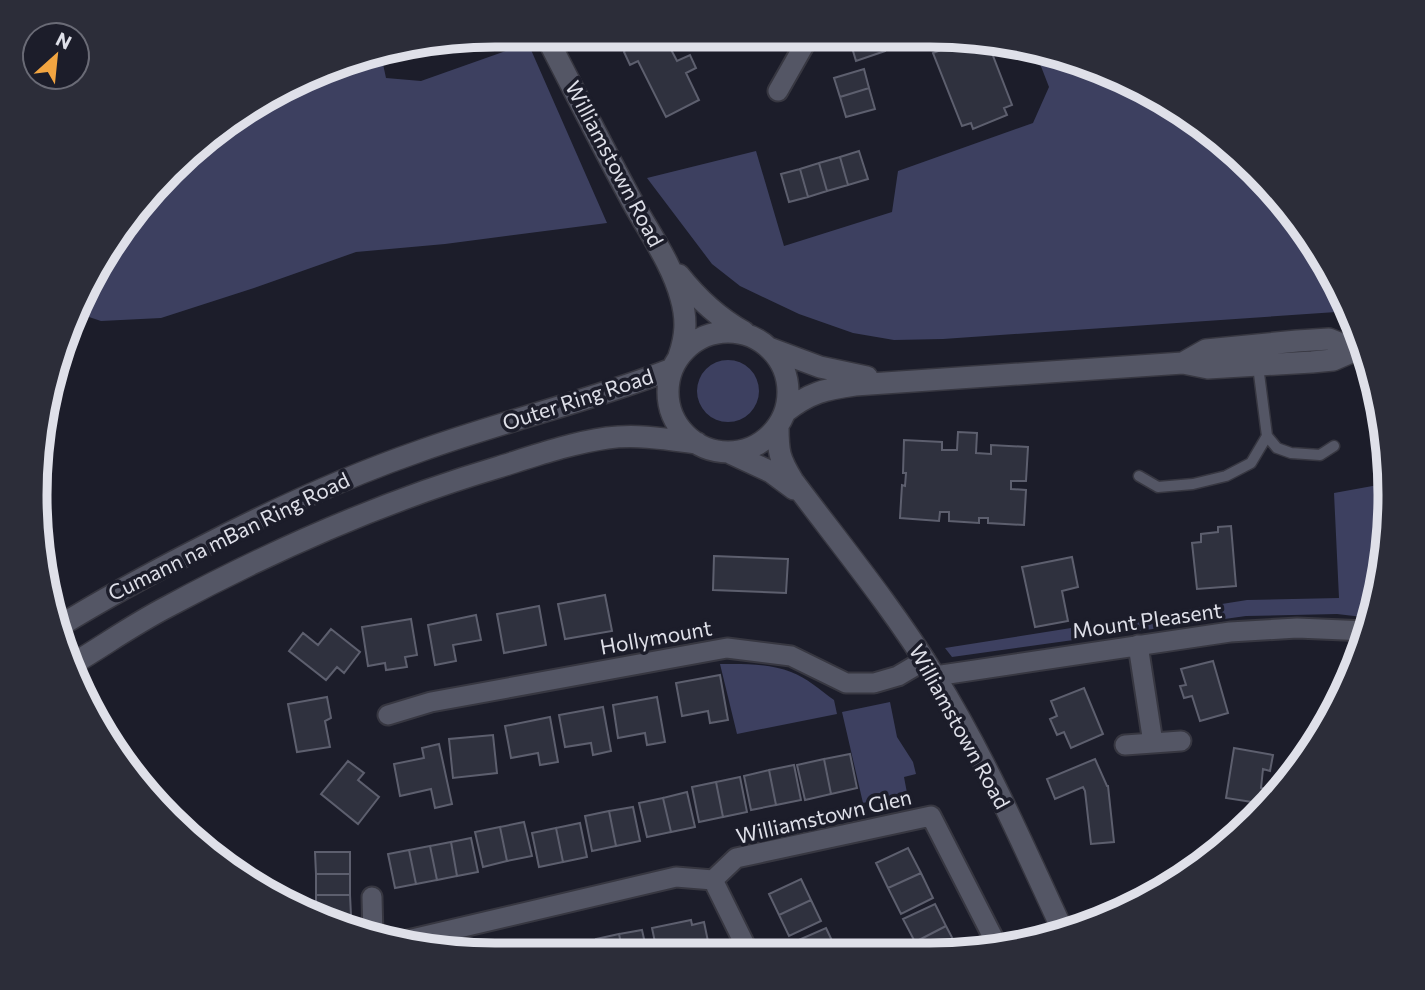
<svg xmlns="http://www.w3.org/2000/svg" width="1425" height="990" font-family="Commissioner,sans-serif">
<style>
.green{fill:#3d4060}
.building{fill:#2f313e;stroke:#5d5f6e;stroke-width:2}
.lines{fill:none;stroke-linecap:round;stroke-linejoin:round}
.lane-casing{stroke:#373741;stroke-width:13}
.street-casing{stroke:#373741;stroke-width:23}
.secondary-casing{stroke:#373741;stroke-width:24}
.lane{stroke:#545665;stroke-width:10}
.street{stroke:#545665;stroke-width:19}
.secondary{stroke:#545665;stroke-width:21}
.labels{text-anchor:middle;stroke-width:7;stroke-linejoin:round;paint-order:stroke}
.street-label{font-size:21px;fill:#dfe0e9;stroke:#1c1d2a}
.rim{fill:none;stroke:#dfe0e9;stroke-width:9}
</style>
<rect width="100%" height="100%" fill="#1c1d2a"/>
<path class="green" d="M528 43 607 223 445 244 356 252 254 288 161 318 101 321 74 312 149 192 240 112 376 51 380 50 386 78 421 81Z
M1047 54 1160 96 1256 170 1313 240 1351 311 943 339 894 340 853 333 799 314 740 286 712 264 647 178 756 151 784 246 892 212 898 171 1033 123 1049 87 1037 56Z
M697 391a31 31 0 1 1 62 0a31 31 0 1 1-62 0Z
M1389 483 1390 495 1381 585 1371 618 1337 614 1246 616 952 657 945 648 1247 600 1339 598 1334 493Z
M720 664C743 664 769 663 791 672 807 678 820 690 834 700L837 714 737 734Z
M890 702 897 737 913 762 916 774 904 777 907 793 863 803 842 712Z"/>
<path class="building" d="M639 38 644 47 665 38 677 61 690 55 696 68 686 73 699 100 666 117 638 61 630 65 624 52 628 43Z
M850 41H882L885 51 856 61Z
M959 43H988L1012 105 1004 108 1007 115 973 129 971 123 962 126 933 53Z
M864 69 869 88 840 97 834 78Z
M869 88 875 109 846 117 840 97Z
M859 151 868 179 848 185 840 157Z
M840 157 848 185 827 191 819 163Z
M819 163 827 191 808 197 800 169Z
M800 169 808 197 789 202 781 174Z
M958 432 977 433 976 453 991 454V445L1028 447 1026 481H1011V489L1026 490 1024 525 988 523V518H979V523L949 521V512H940L939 521 900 518 902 485 905 486 906 473H903L904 440 942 442V450H957Z
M1231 526 1236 586 1197 589 1192 543 1201 542V534L1218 532V527Z
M714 556 788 559 786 593 713 590Z
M1072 557 1078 587 1062 591 1068 621 1035 627 1022 567Z
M605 595 612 631 565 639 558 604Z
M539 606 546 645 504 653 497 614Z
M476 615 481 640 453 645 456 661 435 665 428 625Z
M411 619 417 655 405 657 407 667 386 670 385 663 368 666 362 627Z
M331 629 360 652 344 673 337 667 326 680 289 651 303 633 318 645Z
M1213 661 1228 713 1200 721 1192 696 1184 698 1180 686 1186 685 1181 669Z
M720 675 728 720 710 723 708 711 682 716 676 683Z
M1084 688 1103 734 1071 748 1064 732 1057 735 1050 719 1057 716 1051 701Z
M327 697 331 718 325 721 330 747 297 752 288 704Z
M657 697 665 742 647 745 645 733 618 738 613 705Z
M603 707 611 751 593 755 591 743 565 747 559 715Z
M550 717 558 762 540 765 538 753 511 758 505 726Z
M493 735 497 773 453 778 449 739Z
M439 744 452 804 435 808 431 789 400 796 394 764 424 758 422 748Z
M1234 748 1273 755 1270 771 1263 769 1261 788 1267 789 1265 804 1226 798Z
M850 754 857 788 831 794 824 759Z
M824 759 831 794 805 800 797 765Z
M1095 759 1107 786H1108L1114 842 1091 844 1085 791 1083 787 1055 799 1047 779Z
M348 761 364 773 358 780 379 797 358 824 321 794Z
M794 765 801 800 776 805 769 770Z
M769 770 776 805 751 810 744 776Z
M740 777 747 812 723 817 716 782Z
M716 782 723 817 699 822 692 787Z
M687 792 695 827 671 832 663 798Z
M663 798 671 832 647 837 639 803Z
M633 807 640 841 616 846 609 811Z
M609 811 616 846 592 851 585 816Z
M524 822 532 856 507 861 500 827Z
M580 823 587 857 563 862 556 828Z
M500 827 507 861 483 867 475 832Z
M556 828 563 862 539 867 532 833Z
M471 838 478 872 457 876 451 842Z
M451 842 457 876 437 880 430 846Z
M430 846 437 880 416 884 409 850Z
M908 848 921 873 888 888 876 863Z
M409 850 416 884 395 888 388 854Z
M315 852H350V874H316Z
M921 873 933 898 901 914 888 888Z
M316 874H350V895H316Z
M801 879 811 900 779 915 769 894Z
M316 895H350L351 916H316Z
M811 900 821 921 789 936 779 915Z
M935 904 946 926 915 942 903 919Z
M316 916H351V930L319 920 316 918Z
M691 920 692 925 704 922 710 951 657 952 652 928Z
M946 926 957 947 918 948 915 942Z
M826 928 836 949 798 950 794 942Z
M642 930 647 952 623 953 619 934Z
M619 934 623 953H599L596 939Z"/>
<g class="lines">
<defs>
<path id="lane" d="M1258 366 1267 436 1277 448 1291 453 1320 455 1334 446
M1139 476 1158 487 1193 484 1226 476 1251 463 1267 436"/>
<path id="street" d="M778 91 807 40
M1138 645 1153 743
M935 676 1230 632 1297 628 1367 631
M388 715 431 702 727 648 791 656 846 683H874L898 676 925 660
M1125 745 1181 741
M713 880 748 951
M372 897 373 936
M395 943 676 877 713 880 736 858 931 816 998 947"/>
<path id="secondary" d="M546 36C575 92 603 148 633 203 650 234 672 264 681 298 687 319 686 336 679 356
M679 275C698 299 717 317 744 332
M668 392a60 60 0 1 1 120 0a60 60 0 1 1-120 0Z
M769 348 820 367 867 377
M1183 363 1206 350 1297 341 1329 339 1356 350
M785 412C809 393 825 389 855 385L1183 363 1208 368 1312 362 1333 360 1356 350H1364
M778 426C778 452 779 458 793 481 841 545 892 607 934 675 984 755 1023 845 1063 931
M728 452 771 472 794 489
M58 627C105 598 153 572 202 547 273 510 345 477 420 451 503 421 590 401 672 369
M71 665C103 646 134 624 167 607 273 550 384 501 499 467 534 456 571 443 607 438 637 434 667 439 697 443"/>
</defs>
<use href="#lane" class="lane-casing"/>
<use href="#street" class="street-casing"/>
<use href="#secondary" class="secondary-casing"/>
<use href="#lane" class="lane"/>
<use href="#street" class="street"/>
<use href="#secondary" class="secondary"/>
</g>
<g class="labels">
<g class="street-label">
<text transform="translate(614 164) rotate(62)" y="7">Williamstown Road</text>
<text transform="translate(578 400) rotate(-18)" y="7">Outer Ring Road</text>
<text transform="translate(229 537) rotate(-26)" y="7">Cumann na mBan Ring Road</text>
<text transform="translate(1147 621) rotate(-8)" y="7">Mount Pleasent</text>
<text transform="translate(656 638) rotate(-10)" y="7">Hollymount</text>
<text transform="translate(959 727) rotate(61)" y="7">Williamstown Road</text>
<text transform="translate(824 817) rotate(-13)" y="7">Williamstown Glen</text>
</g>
</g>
<path d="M0 0H1425V990H0ZM495 47H930A448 448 0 0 1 1378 495V495A448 448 0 0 1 930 943H495A448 448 0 0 1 47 495V495A448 448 0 0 1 495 47Z" fill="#2c2d39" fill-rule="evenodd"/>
<path class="rim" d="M495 47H930A448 448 0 0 1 1378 495V495A448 448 0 0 1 930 943H495A448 448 0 0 1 47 495V495A448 448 0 0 1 495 47Z"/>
<g transform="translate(56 56) rotate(27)"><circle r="33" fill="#1c1d2a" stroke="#6a6b76" stroke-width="2"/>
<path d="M0-5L12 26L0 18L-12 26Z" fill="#f2a541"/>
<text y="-10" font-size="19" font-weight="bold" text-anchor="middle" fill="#dfe0e9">N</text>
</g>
</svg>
